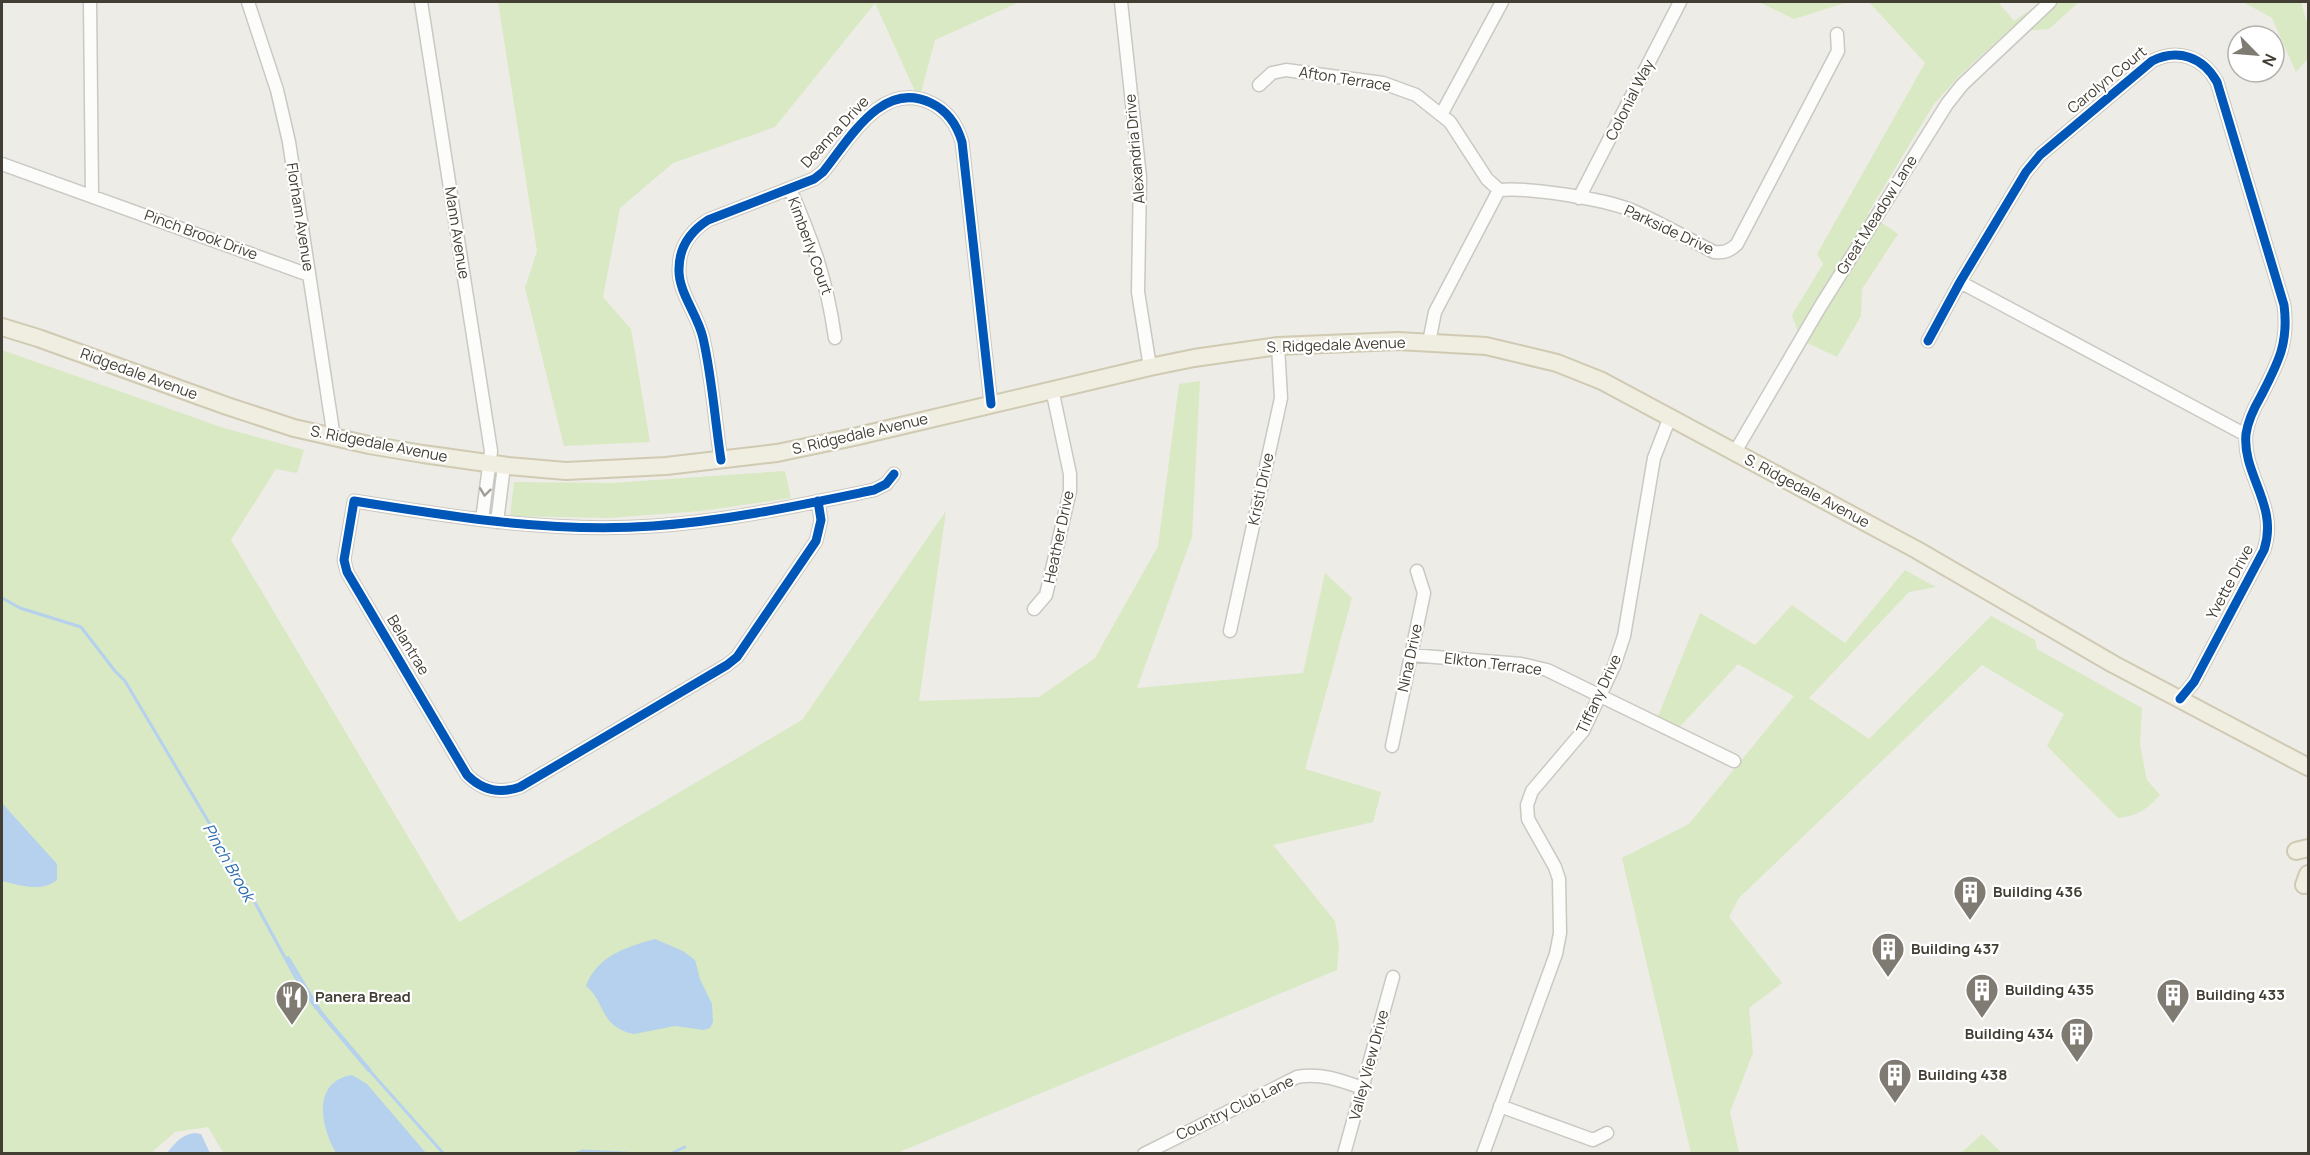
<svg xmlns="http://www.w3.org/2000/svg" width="2310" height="1155" font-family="Manrope,sans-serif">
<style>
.green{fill:#d8e9c4}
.water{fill:#b5d1ed}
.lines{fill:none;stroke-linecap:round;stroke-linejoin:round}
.stream{stroke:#b5d1ed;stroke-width:3}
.minor-casing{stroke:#cac8c2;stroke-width:15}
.major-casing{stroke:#d0cab3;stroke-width:20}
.minor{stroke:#fcfcfb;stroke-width:12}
.major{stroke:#f0ede1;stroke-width:16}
.cycleway-casing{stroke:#fff;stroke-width:13}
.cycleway{stroke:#0057b8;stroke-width:9}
.oneway{stroke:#a09d97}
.labels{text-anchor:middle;stroke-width:4.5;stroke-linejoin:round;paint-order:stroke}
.street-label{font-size:15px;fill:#433e33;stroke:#fff}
.poi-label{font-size:15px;font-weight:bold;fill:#433e33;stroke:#fff;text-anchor:start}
.water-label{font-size:16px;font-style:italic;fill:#2b6caf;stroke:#fff}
</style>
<rect width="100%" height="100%" fill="#eeece6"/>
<path class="green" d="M498 2H1019L935 40 919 100 875 3 775 127 673 163 620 208 603 297 631 329 650 442 564 446 525 288 537 251Z
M1759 2H1848L1794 19Z
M1869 2H1998L2014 21 2042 2H2079L2049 29 2007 32 1961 74 1934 104 1868 213 1898 234 1862 289 1861 316 1837 357 1801 340 1792 315 1823 264 1817 254 1925 63Z
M2243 2H2301L2308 26V58L2296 72 2272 18Z
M2 350 224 428 304 450 297 473 276 469 231 540 459 922 802 720 946 511 919 701 1039 697 1095 658 1158 546 1179 384 1200 381 1192 537 1137 688 1303 673 1325 573 1352 598 1305 769 1381 792 1373 822 1273 845 1335 921 1339 946 1337 970 897 1153 224 1154 208 1127 175 1132 151 1153 2 1154Z
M785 471 791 498 701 511 609 518 510 516 514 482 611 483Z
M1905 570 1936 587 1909 592 1809 698 1869 739 1991 616 2035 640 2037 649 2142 708 2140 745 2147 780 2160 795C2147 809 2138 816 2118 818L2047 746 2064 714 1982 665 1739 898 1729 917 1782 983 1749 1008 1753 1053 1730 1112 1739 1153H1691L1622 858 1689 824 1794 696 1738 664 1675 732 1656 721 1700 613 1755 645 1792 605 1845 643Z
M1982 1134 2002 1153H1961Z"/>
<path class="water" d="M2 803 57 864V880C41 893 20 885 2 881Z
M655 939 683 951 695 960 700 979 712 1004 713 1022 710 1028 704 1030 675 1026 634 1034C599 1027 606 1002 586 986 597 956 626 947 655 939Z
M289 956 322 1011 372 1070 368 1072 319 1014 286 957Z
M352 1075 367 1084 426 1153H336C321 1127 311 1082 352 1075Z
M194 1133 201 1134 210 1153H167C176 1142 180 1136 194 1133Z"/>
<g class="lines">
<path class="stream" d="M2 598 20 608 81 627 115 671 125 681 240 875 302 989 316 1008
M369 1070 444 1154
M574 1154 583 1151 641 1154
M670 1154 685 1147"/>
<defs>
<path id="minor" d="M90 2 92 196
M248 2 277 90 289 142 334 438
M421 2 491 451 482 520
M1121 2 1140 177 1138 292 1150 367
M1259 85 1272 73 1286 70 1383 83 1416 95 1450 122 1487 179 1499 190
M1441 115 1502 2
M2 164 309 275
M790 189C813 241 827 281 835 338
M1579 198 1680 2
M1960 282 2246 435
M1928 341 1960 282 2026 172 2040 155 2152 61C2178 48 2203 57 2217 82L2284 305C2289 343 2278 363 2261 396 2254 408 2248 420 2246 434 2242 475 2279 505 2264 550L2194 682 2180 699
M1429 342 1435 312 1499 190C1530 187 1603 199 1631 210 1659 222 1686 238 1714 252 1724 253 1730 251 1737 244L1838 51 1837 34
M1735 452 1820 307 1947 104 1962 85 2050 2
M721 460C715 421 712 377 703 338 698 315 678 292 679 269 679 247 691 231 708 220L814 179 823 172C849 140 882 79 931 103 948 111 957 125 962 142L991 404
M818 501 821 520 816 541 737 657 727 665 520 787C500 794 483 791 467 775L347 572 344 560 354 501C453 517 552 533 653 526 727 521 801 505 874 490L886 484 894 474
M497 522 504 466
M1034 609 1046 595 1070 491V474L1052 389
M1230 631 1281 398 1278 346
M1411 655 1521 664 1547 670 1734 761
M1392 746 1424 593 1417 571
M1500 1106 1593 1140 1607 1133
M1144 1154 1297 1077C1321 1073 1340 1080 1362 1088
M1344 1154 1393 977
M1483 1154 1556 954 1560 933 1559 879 1555 867 1528 819 1527 805 1532 791 1583 731 1614 666 1624 636 1654 458 1670 417"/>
<path id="major" d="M2 327 38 338 227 406 294 428 369 445 423 454 508 466 566 471 666 466 777 453 854 437 1150 367 1194 358 1278 346 1398 341 1486 346 1557 363 1602 381 1917 550 2113 664 2308 767
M2296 851 2308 848
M2304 885 2308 874"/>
</defs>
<use href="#minor" class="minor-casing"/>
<use href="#major" class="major-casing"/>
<use href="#minor" class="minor"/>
<use href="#major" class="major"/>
<defs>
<path id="cycleway" d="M1928 341 1960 282 2026 172 2040 155 2152 61C2178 48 2203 57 2217 82L2284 305C2289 343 2278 363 2261 396 2254 408 2248 420 2246 434 2242 475 2279 505 2264 550L2194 682 2180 699
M721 460C715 421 712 377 703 338 698 315 678 292 679 269 679 247 691 231 708 220L814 179 823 172C849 140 882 79 931 103 948 111 957 125 962 142L991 404
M818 501 821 520 816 541 737 657 727 665 520 787C500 794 483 791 467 775L347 572 344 560 354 501C453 517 552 533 653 526 727 521 801 505 874 490L886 484 894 474"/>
</defs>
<use href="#cycleway" class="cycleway-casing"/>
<use href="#cycleway" class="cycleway"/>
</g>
<defs><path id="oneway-chevron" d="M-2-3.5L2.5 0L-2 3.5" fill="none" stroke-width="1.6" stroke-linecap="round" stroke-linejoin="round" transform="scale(1.5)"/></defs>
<use class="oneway" href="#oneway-chevron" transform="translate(485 492) rotate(97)"/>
<defs>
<symbol id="building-pin" viewBox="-11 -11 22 30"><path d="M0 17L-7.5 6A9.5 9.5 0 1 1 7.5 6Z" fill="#7f7b72" stroke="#fff"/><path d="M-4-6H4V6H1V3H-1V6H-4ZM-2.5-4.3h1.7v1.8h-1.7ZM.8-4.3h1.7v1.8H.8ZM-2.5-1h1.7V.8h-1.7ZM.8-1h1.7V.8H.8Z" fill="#fff"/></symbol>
<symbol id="restaurant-pin" viewBox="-11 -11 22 30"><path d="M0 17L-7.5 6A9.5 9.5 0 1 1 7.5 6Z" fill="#7f7b72" stroke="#fff"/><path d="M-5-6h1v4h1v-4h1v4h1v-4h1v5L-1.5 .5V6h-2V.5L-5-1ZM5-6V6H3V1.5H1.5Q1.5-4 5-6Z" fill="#fff"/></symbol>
</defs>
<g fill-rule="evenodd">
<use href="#building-pin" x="1951" y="873" width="38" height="52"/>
<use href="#building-pin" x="1869" y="930" width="38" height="52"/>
<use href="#building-pin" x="1963" y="971" width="38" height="52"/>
<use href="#building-pin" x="2154" y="976" width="38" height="52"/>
<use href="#restaurant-pin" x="273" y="978" width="38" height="52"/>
<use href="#building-pin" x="2058" y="1015" width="38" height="52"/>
<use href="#building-pin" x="1876" y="1056" width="38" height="52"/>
</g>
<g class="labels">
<g class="street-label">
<text transform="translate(1345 79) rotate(9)" y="5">Afton Terrace</text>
<text transform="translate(2107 80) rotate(-39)" y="5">Carolyn Court</text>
<text transform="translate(1630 100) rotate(-63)" y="5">Colonial Way</text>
<text transform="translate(835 132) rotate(-47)" y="5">Deanna Drive</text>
<text transform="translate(1135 149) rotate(-95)" y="5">Alexandria Drive</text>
<text transform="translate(1877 215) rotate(-58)" y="5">Great Meadow Lane</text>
<text transform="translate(300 217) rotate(81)" y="5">Florham Avenue</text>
<text transform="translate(1669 230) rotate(25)" y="5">Parkside Drive</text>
<text transform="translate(457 233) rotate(81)" y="5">Mann Avenue</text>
<text transform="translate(201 235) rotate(20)" y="5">Pinch Brook Drive</text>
<text transform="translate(810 246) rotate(70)" y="5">Kimberly Court</text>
<text transform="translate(1336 345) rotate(-2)" y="5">S. Ridgedale Avenue</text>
<text transform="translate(139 374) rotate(20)" y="5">Ridgedale Avenue</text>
<text transform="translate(860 434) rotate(-13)" y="5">S. Ridgedale Avenue</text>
<text transform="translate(379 444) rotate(11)" y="5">S. Ridgedale Avenue</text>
<text transform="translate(1261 489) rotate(-78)" y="5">Kristi Drive</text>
<text transform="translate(1807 491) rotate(28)" y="5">S. Ridgedale Avenue</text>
<text transform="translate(1059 537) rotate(-78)" y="5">Heather Drive</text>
<text transform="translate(2230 582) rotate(-62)" y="5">Yvette Drive</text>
<text transform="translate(408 645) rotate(59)" y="5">Belantrae</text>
<text transform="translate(1410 658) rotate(-78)" y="5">Nina Drive</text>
<text transform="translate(1493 664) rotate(7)" y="5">Elkton Terrace</text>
<text transform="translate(1599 694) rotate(-65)" y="5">Tiffany Drive</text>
<text transform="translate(1369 1065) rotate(-75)" y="5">Valley View Drive</text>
<text transform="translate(1235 1108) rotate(-26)" y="5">Country Club Lane</text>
</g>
<g class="poi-label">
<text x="1993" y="897">Building 436</text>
<text x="1911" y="954">Building 437</text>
<text x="2005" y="995">Building 435</text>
<text x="2196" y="1000">Building 433</text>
<text x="315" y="1002">Panera Bread</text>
<text x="2054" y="1039" text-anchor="end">Building 434</text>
<text x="1918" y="1080">Building 438</text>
</g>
<g class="water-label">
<text transform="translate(229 862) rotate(60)" y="6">Pinch Brook</text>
</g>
</g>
<rect width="2310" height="1155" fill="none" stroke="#433e33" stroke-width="6"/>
<g transform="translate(2256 54) rotate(115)"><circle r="28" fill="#ffffff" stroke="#b4b2ad" stroke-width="1.5"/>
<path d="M0-4.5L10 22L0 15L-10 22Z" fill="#7f7b72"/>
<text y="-9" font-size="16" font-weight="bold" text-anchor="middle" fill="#433e33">N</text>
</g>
</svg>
